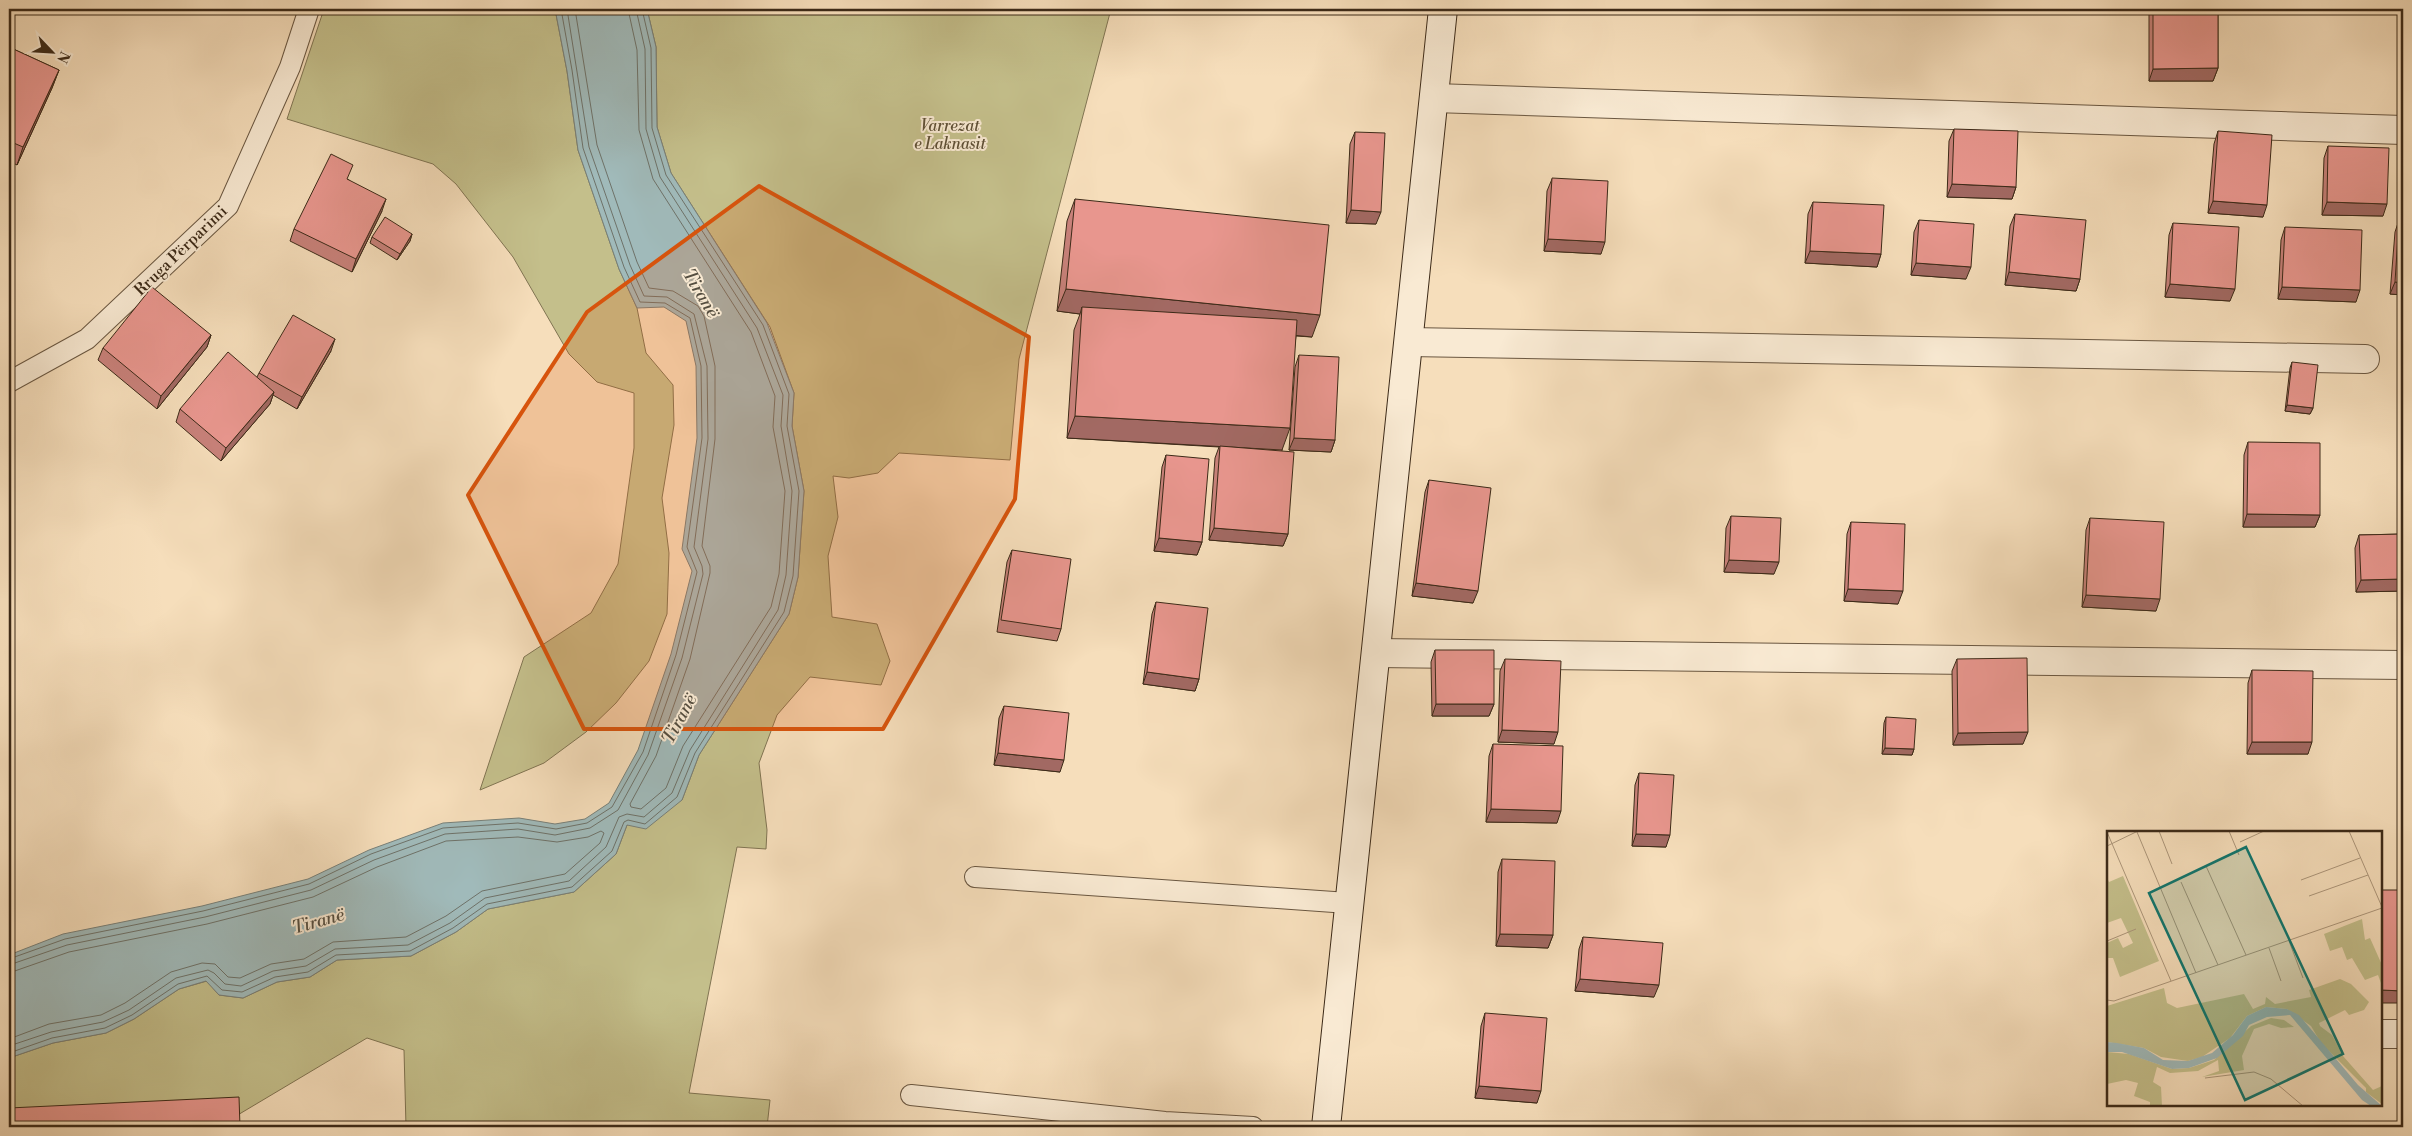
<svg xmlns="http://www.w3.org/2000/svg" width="2412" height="1136" font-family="'Libre Bodoni',serif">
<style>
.green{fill:#c4bf8b;stroke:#807452}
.water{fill:#a0baba;stroke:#788079}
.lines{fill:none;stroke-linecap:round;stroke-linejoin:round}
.shore{stroke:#6e7269;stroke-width:1}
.lane-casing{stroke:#6a5741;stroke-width:22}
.street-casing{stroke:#6a5741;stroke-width:30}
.secondary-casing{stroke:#3c2a18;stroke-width:30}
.lane{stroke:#f9ead3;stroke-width:20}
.street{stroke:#f9ead3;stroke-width:28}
.secondary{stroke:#f9ead3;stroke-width:28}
.wall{fill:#c8817a;stroke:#3c2a18}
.shaded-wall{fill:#a26963;stroke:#3c2a18}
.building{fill:#e8968e;stroke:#3c2a18}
.marked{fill:#d7540d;fill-opacity:0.2;stroke:#d7540d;stroke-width:4;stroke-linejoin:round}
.labels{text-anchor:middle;stroke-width:4;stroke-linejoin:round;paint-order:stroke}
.park-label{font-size:16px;font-style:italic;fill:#5e4f35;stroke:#f9ead3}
.street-label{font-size:16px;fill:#3c2a18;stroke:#f9ead3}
.water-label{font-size:18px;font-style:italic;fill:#554e40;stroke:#f9ead3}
.inset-road{fill:none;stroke:#ac967a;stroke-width:1}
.view{fill:#0f766e;fill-opacity:0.15;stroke:#0f766e;stroke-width:2.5}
.inset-edge{fill:none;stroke:#3c2a18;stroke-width:2.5}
</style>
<rect width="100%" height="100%" fill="#f6debb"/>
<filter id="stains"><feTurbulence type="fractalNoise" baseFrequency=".004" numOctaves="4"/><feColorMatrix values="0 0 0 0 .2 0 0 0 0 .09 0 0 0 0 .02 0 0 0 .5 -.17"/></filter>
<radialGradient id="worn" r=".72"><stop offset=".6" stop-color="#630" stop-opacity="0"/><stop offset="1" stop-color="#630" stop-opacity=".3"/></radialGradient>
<path class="green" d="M324 9H555L567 71 578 150 619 269 637 308 646 353 673 385 674 425 662 498 669 553 667 614 649 661 616 703 586 732 544 763 480 790 524 657 591 613 618 564 634 448V393L597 382 569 354 513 257 456 184 433 164 287 119Z
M647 9H1111L1019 359 1010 460 899 453 878 473 849 478 833 476 838 517 828 556 832 617 877 624 890 661 881 685 810 677 777 715 759 763 767 830 766 849 737 847 689 1093 770 1100 767 1127H406L404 1050 367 1038 231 1119 9 1127V1058L53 1043 106 1033 134 1019 179 989 207 981 219 995 243 998 277 982 310 977 337 960 411 956 456 932 488 909 574 892 616 854 627 825 682 800 699 755 789 614 798 577 804 491 792 426 794 393 770 327 671 173 657 127 656 47Z"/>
<path class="water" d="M555 9H647L656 47 657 127 671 173 767 323 794 393 792 426 804 491 798 577 789 614 699 755 682 800 646 829 627 825 616 854 574 892 488 909 456 932 411 956 337 960 310 977 277 982 243 998 219 995 206 981 179 989 134 1019 106 1033 53 1043 9 1058V955L63 934 202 906 308 879 369 850 443 823 519 818 555 824 585 819 609 803 638 750 671 654 692 571 682 549 697 438 696 366 686 321 664 307 637 308 619 269 578 150 567 71Z"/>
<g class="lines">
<path class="shore" d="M575 9 597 145 637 262 649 288 673 291 698 306 704 316 715 366V439L702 546 710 566V573L690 659 656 756 630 804 631 807 641 809 666 788 683 746 771 607 779 574 785 491 773 427 775 396 751 332 653 179 639 130 637 50 628 9
M9 959 65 939 203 911 309 884 371 854 443 828 518 823 556 829 587 823 612 807 643 752 676 655 697 572 687 547 702 438 701 366 690 318 665 303 640 302 624 267 583 148 572 70 561 9
M9 965 67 945 205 917 311 890 374 860 445 834 518 829 555 835 590 828 618 810 648 755 682 658 703 574 702 566 694 547 708 439 707 366 694 314 667 297 644 296 630 265 589 147 567 9
M9 973 69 952 207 924 313 897 377 867 446 841 518 837 557 842 588 837 601 831 604 833 600 843 565 874 482 891 446 916 406 937 333 942 304 959 271 964 240 978 228 977 215 964 202 963 171 972 125 1003 101 1015 49 1024 9 1039
M9 1046 51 1032 103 1022 129 1010 176 978 208 970 214 973 225 984 241 986 273 971 306 966 335 949 408 945 450 923 485 898 569 881 606 847 619 817 627 814 644 817 672 793 690 750 778 610 786 575 792 491 781 426 783 395 757 328 660 177 646 129 645 49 636 9
M9 1053 52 1038 105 1028 132 1015 178 984 207 976 222 990 242 992 275 977 308 972 336 955 410 951 453 928 487 904 572 887 612 851 624 822 628 820 645 824 677 797 695 753 784 612 793 576 799 491 787 426 789 394 763 325 666 175 652 128 651 48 642 9"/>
<defs>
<path id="lane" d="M9 382 87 339 228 206 290 67 309 9
M975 877 1348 903
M911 1095 1165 1122 1253 1127"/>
<path id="street" d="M1434 98 2403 130
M1409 342 2365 359
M1376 653 2403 665
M2381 1034H2403"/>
<path id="secondary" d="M1326 1127 1443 9"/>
</defs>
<use href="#lane" class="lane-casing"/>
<use href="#street" class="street-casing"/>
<use href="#secondary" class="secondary-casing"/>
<use href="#lane" class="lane"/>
<use href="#street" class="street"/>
<use href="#secondary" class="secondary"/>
</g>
<path class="wall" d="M2150 9H2218V68L2213 81H2149V11Z
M9 47 59 70 52 88 17 165 9 161Z
M1954 129 2016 187 2012 199 1947 197 1949 141Z
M2218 131 2263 217 2208 213 2214 144Z
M1355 132 1376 224 1346 223 1350 144Z
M2328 146 2383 216 2322 215 2324 158Z
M348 179 382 211 352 272 290 241 294 229Z
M1552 179 1601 254 1544 251 1547 191Z
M1075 199 1312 337 1296 336 1282 450 1288 534 1283 546 1209 540 1215 458 1219 447 1067 438 1074 330 1080 314 1057 311 1067 221Z
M1813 202 1881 254 1877 267 1805 263 1808 214Z
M2015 214 2080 279 2076 291 2005 285 2010 226Z
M1919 220 1966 279 1911 275 1914 232Z
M2399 220H2403V295L2390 294 2395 232Z
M2173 223 2230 301 2165 297 2169 235Z
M2285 227 2356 302 2278 299 2281 240Z
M412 234 410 241 397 260 370 243 372 237Z
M211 335 207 347 157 409 98 360 103 348Z
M331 351 297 409 273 395 270 404 221 461 176 422 180 409 257 377 259 373Z
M1299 355 1335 440 1331 452 1289 450 1295 367Z
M2292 362 2313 408 2310 414 2285 411 2290 368Z
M2248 442 2320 515 2315 527H2243L2244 455Z
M1166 455 1202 542 1197 555 1154 551 1162 467Z
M1429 480 1473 603 1412 596 1425 492Z
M1731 516 1774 574 1724 572 1726 528Z
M2090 518 2156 611 2082 607 2086 530Z
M1851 522 1898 604 1844 601 1847 534Z
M2403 534V591L2356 592 2355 548 2359 535Z
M1012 550 1061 629 1057 641 997 632 1007 562Z
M1156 602 1199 679 1195 691 1143 684 1152 614Z
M1435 650 1494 704 1489 716H1432L1431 662Z
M1505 659 1554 744 1498 742 1500 671Z
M1957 659 2023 744 1953 745 1952 671Z
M2252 670 2308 754H2247L2248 683Z
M1004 706 1060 772 994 765 999 718Z
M1886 717 1914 749 1912 755 1882 754 1884 723Z
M1493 744 1557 823 1486 822 1489 756Z
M1639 773 1666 847 1632 846 1635 785Z
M1502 859 1553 935 1548 948 1496 946 1498 872Z
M1583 937 1654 997 1575 991 1579 949Z
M1485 1013 1537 1103 1475 1098 1481 1026Z"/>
<path class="shaded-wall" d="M2218 68 2213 81H2149L2153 69Z
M59 70 52 88 17 165 23 147Z
M1952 184 2016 187 2012 199 1947 197Z
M386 199 382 211 352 272 356 259Z
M2213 201 2267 205 2263 217 2208 213Z
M2327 202 2387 204 2383 216 2322 215Z
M1351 210 1381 212 1376 224 1346 223Z
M412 234 410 241 397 260 400 254Z
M1548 239 1605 242 1601 254 1544 251Z
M1810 251 1881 254 1877 267 1805 263Z
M1916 263 1971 267 1966 279 1911 275Z
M2009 272 2080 279 2076 291 2005 285Z
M2395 282 2403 283V295L2390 294Z
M2170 284 2235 289 2230 301 2165 297Z
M2282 287 2360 290 2356 302 2278 299Z
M1066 289 1320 315 1312 337 1082 314V307L1080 314 1057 311Z
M211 335 207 347 157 409 161 396Z
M335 339 331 351 297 409 302 397Z
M274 392 270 404 221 461 226 448Z
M2287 405 2313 408 2310 414 2285 411Z
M1075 416 1290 428 1282 450 1067 438Z
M1294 438 1335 440 1331 452 1289 450Z
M2247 514 2320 515 2315 527H2243Z
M1214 528 1288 534 1283 546 1209 540Z
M1159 538 1202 542 1197 555 1154 551Z
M1729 560 1779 562 1774 574 1724 572Z
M2403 579V591L2356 592 2361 580Z
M1416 583 1478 591 1473 603 1412 596Z
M1848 589 1903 591 1898 604 1844 601Z
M2086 595 2160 599 2156 611 2082 607Z
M1147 672 1199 679 1195 691 1143 684Z
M1436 704H1494L1489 716H1432Z
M1502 730 1558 732 1554 744 1498 742Z
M2028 732 2023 744 1953 745 1958 733Z
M2252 742H2312L2308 754H2247Z
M1885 748 1914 749 1912 755 1882 754Z
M998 753 1064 760 1060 772 994 765Z
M1491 809 1561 811 1557 823 1486 822Z
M1636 834 1670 835 1666 847 1632 846Z
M1500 934 1553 935 1548 948 1496 946Z
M1580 979 1659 985 1654 997 1575 991Z
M2381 990 2403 991V1003H2381Z
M1479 1086 1541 1091 1537 1103 1475 1098Z"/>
<path class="building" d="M2153 9H2218V68L2153 69Z
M9 47 59 70 23 147 9 141Z
M1954 129 2018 131 2016 187 1952 184Z
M2218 131 2272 135 2267 205 2213 201Z
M1355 132 1385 133 1381 212 1351 210Z
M2328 146 2389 148 2387 204 2327 202Z
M331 154 353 165 347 179 386 199 356 259 294 229Z
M1552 178 1608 181 1605 242 1548 239Z
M1075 199 1329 225 1320 315 1066 289Z
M1813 202 1884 205 1881 254 1810 251Z
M2015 214 2086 220 2080 279 2009 272Z
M385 217 412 234 400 254 372 237Z
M1919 220 1974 224 1971 267 1916 263Z
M2399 220H2403V283L2395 282Z
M2173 223 2239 227 2235 289 2170 284Z
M2285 227 2362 230 2360 290 2282 287Z
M152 287 211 335 161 396 103 348Z
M1082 307 1297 320 1290 428 1075 416Z
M293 315 335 339 302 397 259 373Z
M228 352 274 392 226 448 180 409Z
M1299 355 1339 357 1335 440 1294 438Z
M2292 362 2318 365 2313 408 2287 405Z
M2248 442 2320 443V515L2247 514Z
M1220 446 1294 452 1288 534 1214 528Z
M1166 455 1209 459 1202 542 1159 538Z
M1429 480 1491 488 1478 591 1416 583Z
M1731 516 1781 518 1779 562 1729 560Z
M2090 518 2164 522 2160 599 2086 595Z
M1851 522 1905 524 1903 591 1848 589Z
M2403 534V579L2361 580 2359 535Z
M1012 550 1071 559 1061 629 1001 620Z
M1156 602 1208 608 1199 679 1147 672Z
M1435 650H1494V704H1436Z
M2027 658 2028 732 1958 733 1957 659Z
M1505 659 1561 661 1558 732 1502 730Z
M2252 670 2313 671 2312 742H2252Z
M1004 706 1069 713 1064 760 998 753Z
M1886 717 1916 719 1914 749 1885 748Z
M1493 744 1563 746 1561 811 1491 809Z
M1639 773 1674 775 1670 835 1636 834Z
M1502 859 1555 861 1553 935 1500 934Z
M2381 890H2403V991L2381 990Z
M1583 937 1663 943 1659 985 1580 979Z
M1485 1013 1547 1018 1541 1091 1479 1086Z
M239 1097 240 1127H9V1108Z"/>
<path class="marked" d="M759 186 1029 337 1015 499 883 729H584L468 495 587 312Z"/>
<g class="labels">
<g class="park-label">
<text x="950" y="131">Varrezat<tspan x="950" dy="18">e Laknasit</tspan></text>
</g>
<g class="street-label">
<text transform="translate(180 250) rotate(-44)" y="6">Rruga Përparimi</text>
</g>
<g class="water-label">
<text transform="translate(701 293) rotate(59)" y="6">Tiranë</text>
<text transform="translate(679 719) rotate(-62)" y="6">Tiranë</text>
<text transform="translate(318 921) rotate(-16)" y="6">Tiranë</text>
</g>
</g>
<g transform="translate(2107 831)">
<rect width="275" height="275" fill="#f6debb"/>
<path d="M16 45 52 130 13 146 6 127H0V112L11 107 16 117 26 112 14 87 0 92V47L2 51ZM255 88 258 109 263 107 275 134V155L271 144 258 149 245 127 240 129 235 116 223 120 217 103ZM233 148 244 153 262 171 257 179 242 184 238 179 212 192 213 195 225 204 236 225 266 259 275 255V273L259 261V257L214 212 204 195 180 178 159 176 140 185 123 207 95 226 81 230 54 226 37 217 0 211V175L57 157 60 172 70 177 137 163 146 178 158 173 159 166 168 173 204 166 202 159ZM164 187 177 189 187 196 174 197 162 193 147 198 135 225 137 239 95 246 112 240 111 229 91 240 63 242 50 236 46 251 54 256 55 275H43V271L27 265 31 252 19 249 0 253V221L22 223 65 238 82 237 107 229 144 195Z" fill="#c4bf8b"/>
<path d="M159 176 180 178 192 184 251 254 275 275H264L255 269 183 184 160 186 142 194 136 205 110 227 82 237 65 238 15 221H0V211L10 212 37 217 56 229 81 230 105 222 126 204 140 185Z" fill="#a0baba"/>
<path class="inset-road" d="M52 0 65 33M122 0 132 24M242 0 275 76M0 1 64 150M30 1 89 142M133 11 157 0M0 15 31 0M99 35 139 124M194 49 253 27M74 51 111 134M202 65 261 44M0 110 29 98M182 110 196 147M162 117 174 150M0 169 7 170 275 77M98 247 147 241 164 248 196 275"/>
<path class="view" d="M139 16 236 223 138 269 42 62Z"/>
<rect width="275" height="275" class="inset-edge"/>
</g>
<rect width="2412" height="1136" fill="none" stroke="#f6debb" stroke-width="30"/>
<rect x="10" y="10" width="2392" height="1116" fill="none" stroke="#3c2a18" stroke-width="2.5"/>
<rect x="15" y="15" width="2382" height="1106" fill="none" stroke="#3c2a18"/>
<g transform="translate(52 52) rotate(115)" stroke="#f9ead3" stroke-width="4" paint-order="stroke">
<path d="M0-4L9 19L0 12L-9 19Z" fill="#3c2a18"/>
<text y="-8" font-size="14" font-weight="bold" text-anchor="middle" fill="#3c2a18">N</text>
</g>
<rect width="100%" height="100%" filter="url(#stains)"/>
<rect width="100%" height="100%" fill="url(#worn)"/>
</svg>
